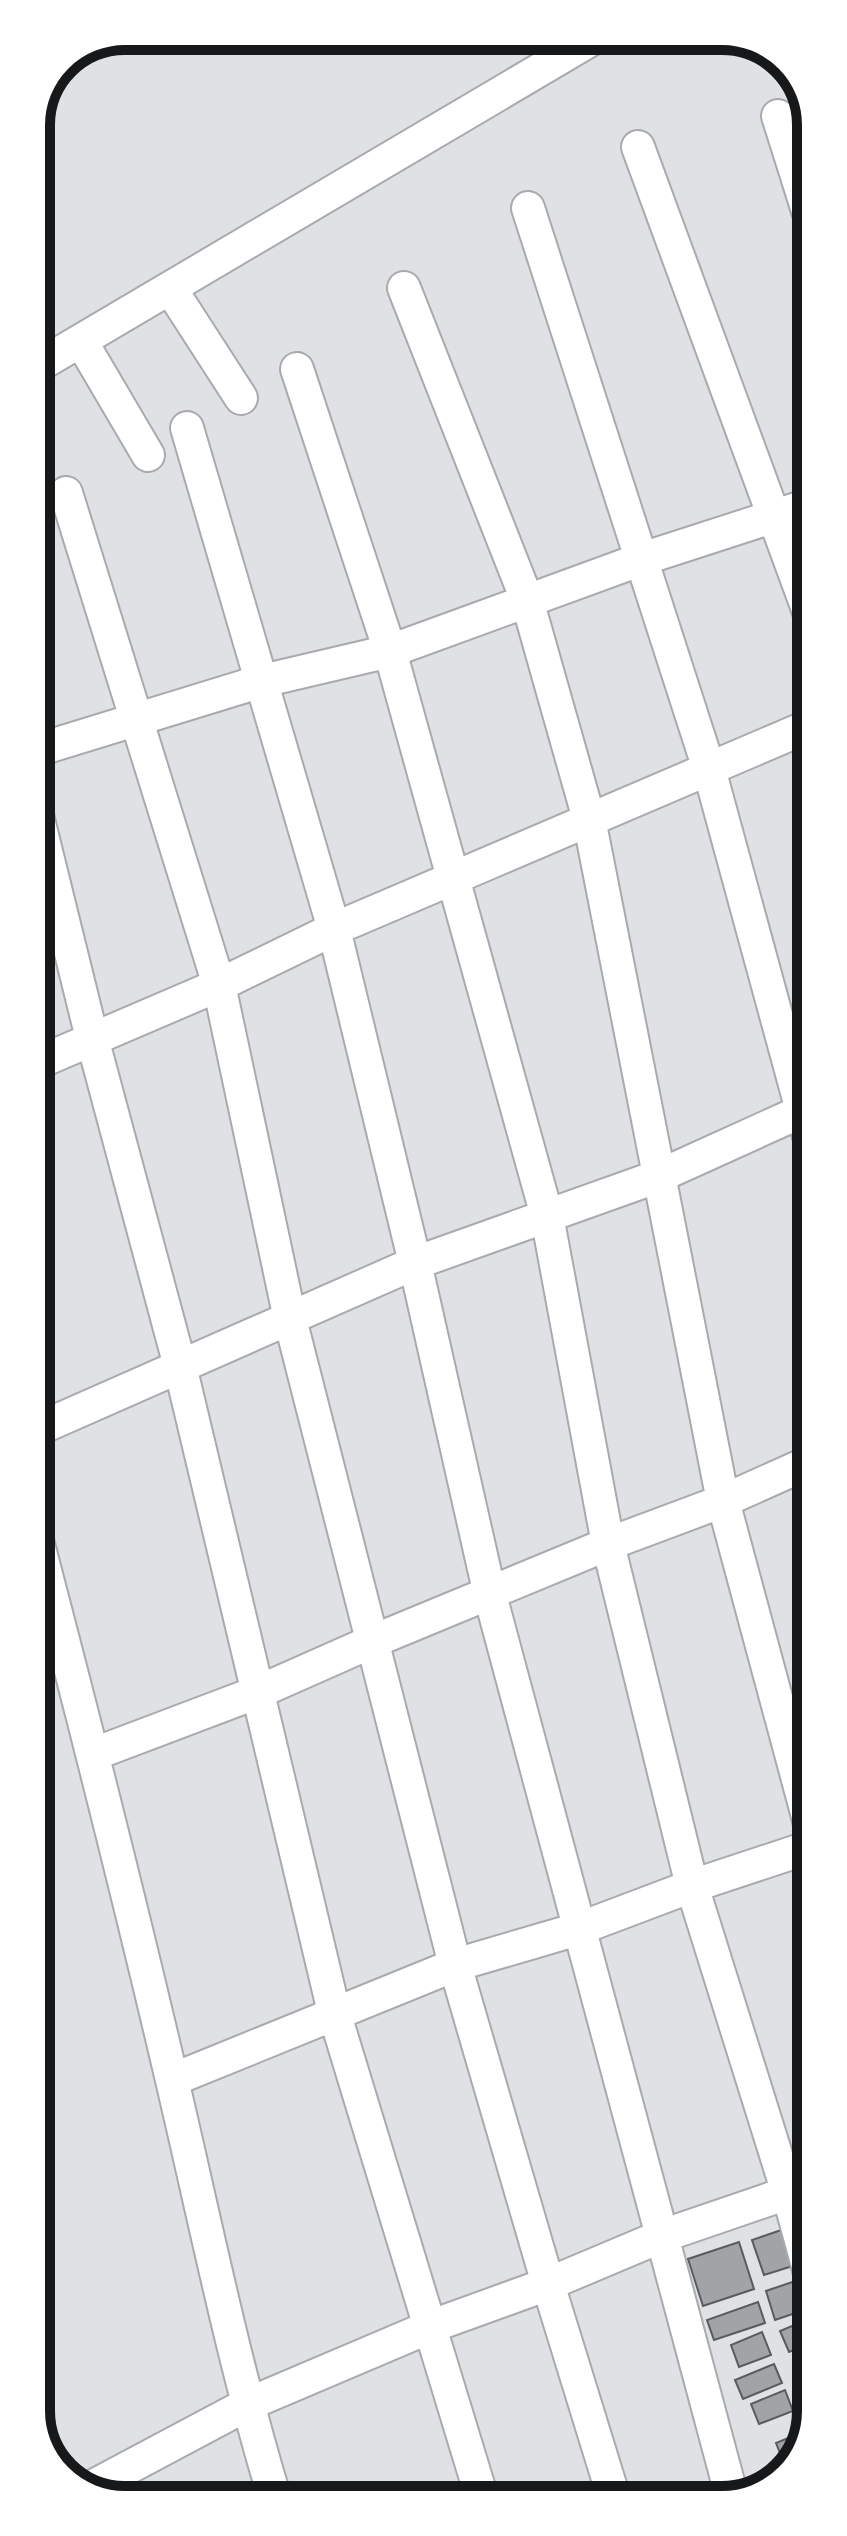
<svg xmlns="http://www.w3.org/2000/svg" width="847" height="2536" font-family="'Source Serif 4',serif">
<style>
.building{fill:#a1a4a7;stroke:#595b5e;stroke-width:2}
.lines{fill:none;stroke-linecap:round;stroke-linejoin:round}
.street-casing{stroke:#a8aaad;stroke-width:36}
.street{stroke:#fff;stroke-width:32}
.rim{fill:none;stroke:#171819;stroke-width:10}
</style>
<rect width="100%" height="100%" fill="#dfe1e4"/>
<path class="building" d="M787 2228 799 2264 764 2275 752 2240Z
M739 2242 754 2289 703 2306 688 2259Z
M801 2279 810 2308 775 2320 766 2291Z
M758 2302 765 2323 714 2340 707 2320Z
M811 2318V2343L789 2352 780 2331Z
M762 2332 771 2355 739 2367 731 2345Z
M811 2352V2376L802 2379 794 2359Z
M774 2364 782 2383 743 2399 735 2380Z
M811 2388V2411L802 2414 794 2395Z
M785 2390 793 2411 759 2424 751 2404Z
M800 2433 802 2438 797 2452 782 2458 776 2443Z"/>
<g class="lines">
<defs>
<path id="street" d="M778 116 808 211
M638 147 809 612
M528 208 709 769 809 1136
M170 288 241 398
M404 288 527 600 589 819 723 1501 810 1824
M81 341 148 455
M36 367 597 36
M297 369 390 651 547 1216 608 1544 692 1886 788 2193 811 2277
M187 428 334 929 415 1263 490 1595 732 2497
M66 493 219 985 290 1319 455 1965 548 2284 614 2498
M37 750 262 681 390 651 642 559 809 505
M37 815 92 1038 180 1366 334 2012 482 2498
M37 1063 219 985 334 929 809 726
M38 1429 415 1263 659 1176 809 1108
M38 1544C85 1723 130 1901 172 2080 205 2220 233 2361 275 2499
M94 1754 258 1692 371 1642 608 1544 723 1501 810 1462
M172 2080 455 1965 578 1929 692 1886 810 1847
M90 2488 246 2405 432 2326 548 2284 662 2236 811 2185"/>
</defs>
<use href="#street" class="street-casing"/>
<use href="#street" class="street"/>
</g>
<path d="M0 0H847V2536H0ZM125 50H722A75 75 0 0 1 797 125V2411A75 75 0 0 1 722 2486H125A75 75 0 0 1 50 2411V125A75 75 0 0 1 125 50Z" fill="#fff" fill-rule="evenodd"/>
<path class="rim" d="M125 50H722A75 75 0 0 1 797 125V2411A75 75 0 0 1 722 2486H125A75 75 0 0 1 50 2411V125A75 75 0 0 1 125 50Z"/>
</svg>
